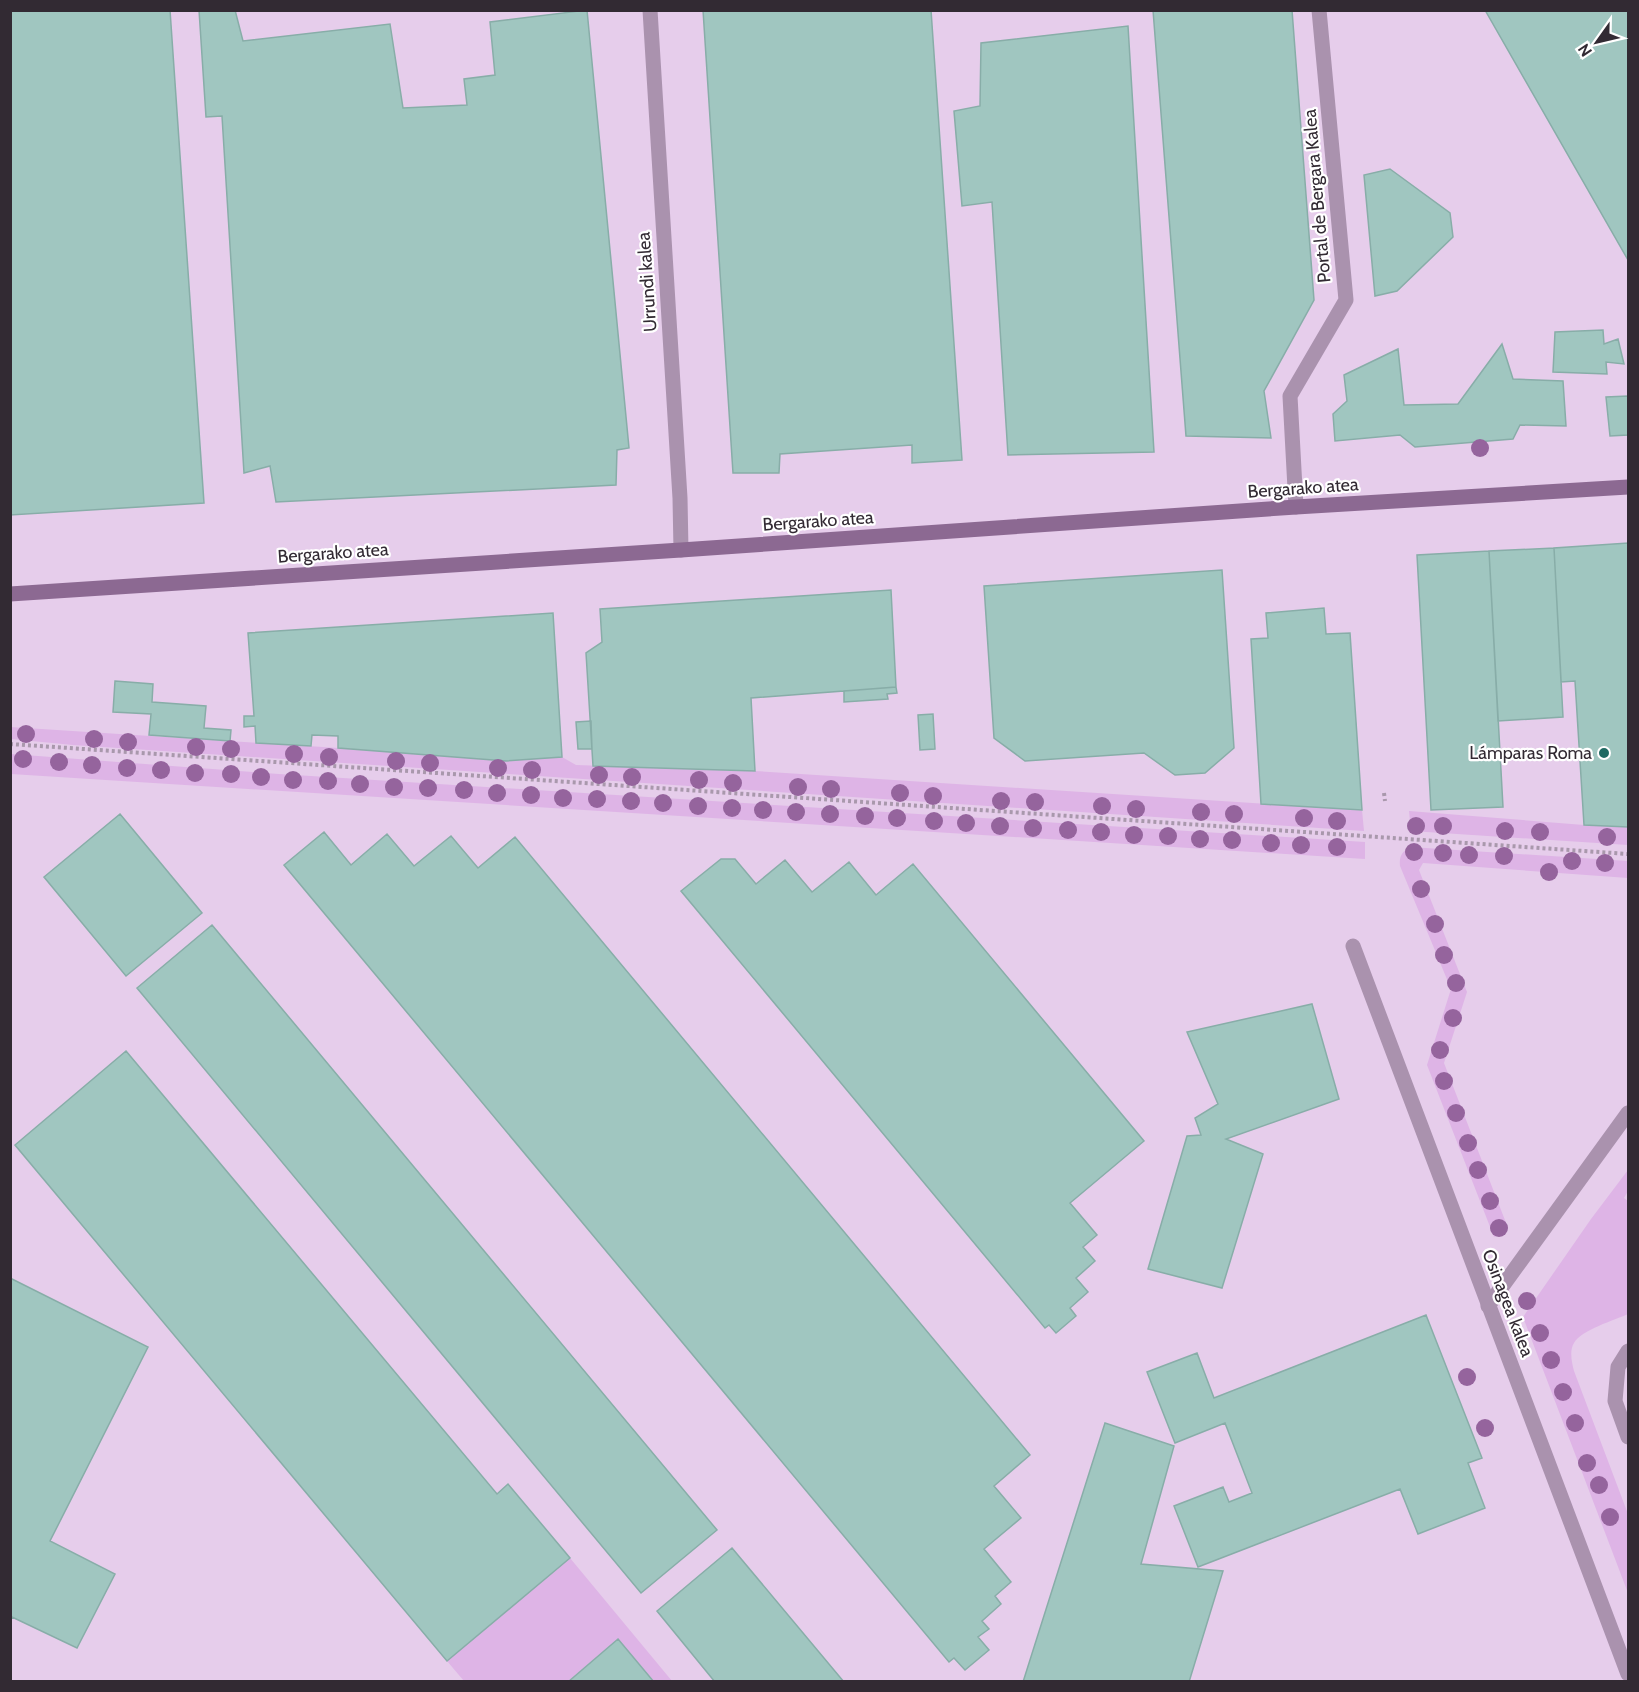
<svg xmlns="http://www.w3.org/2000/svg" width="1639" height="1692" font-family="Cabin,sans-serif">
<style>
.built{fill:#e6cdeb}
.green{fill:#deb4e6}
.building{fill:#a0c6c0;stroke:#88ada8;stroke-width:1.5}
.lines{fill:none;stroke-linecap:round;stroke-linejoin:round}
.path{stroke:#a998ac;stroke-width:4;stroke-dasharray:3 3;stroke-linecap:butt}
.lane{stroke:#aa92ae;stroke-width:15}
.street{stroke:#aa92ae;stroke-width:15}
.secondary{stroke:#8c6992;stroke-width:15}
.tree{fill:#95649d}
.poi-dot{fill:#1e6962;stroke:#fff;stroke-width:2}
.labels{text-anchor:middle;stroke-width:4.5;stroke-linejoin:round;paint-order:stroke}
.street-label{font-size:18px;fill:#322a33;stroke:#fff}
.poi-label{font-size:18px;fill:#322a33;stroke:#fff;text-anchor:end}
</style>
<rect width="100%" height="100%" fill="#f4def8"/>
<path class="built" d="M11 11H1628V1681L11 1682Z"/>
<path class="green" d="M10 727 338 748 506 761 562 757 576 765 755 771 1362 810 1364 831 73 745 11 739Z
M11 754 279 774 1365 842V859L11 774Z
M1409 811 1584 825 1628 827V845L1411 831Z
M1410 847 1628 861V878L1423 863 1419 870 1467 992 1444 1063 1508 1228 1494 1237 1427 1065 1451 989 1400 866C1399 856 1402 852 1410 847Z
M1628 1170V1191L1624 1198 1628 1201V1314C1615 1320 1581 1330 1574 1343 1569 1351 1572 1363 1574 1371L1628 1514V1593L1523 1317 1591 1219Z
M570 1558 672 1681H654L618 1639 568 1681H464L447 1661Z"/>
<path class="building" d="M10 10H170L204 503 10 515Z
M199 10H235L243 41 390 24 403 108 467 105 464 79 495 75 490 22 587 10 629 448 617 450 616 485 276 502 270 466 244 473 222 116 206 117Z
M703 10H931L962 460 912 463V445L780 454 779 473H733Z
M1153 10H1292L1314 300 1264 391 1271 438 1186 436Z
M1485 10H1628V260Z
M1128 26 1154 452 1008 455 992 202 962 206 954 111 980 106 981 43Z
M1390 169 1450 213 1453 237 1397 291 1375 296 1364 175Z
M1603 330 1604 344 1618 339 1624 364 1606 362 1607 374 1553 372 1555 332Z
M1502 344 1513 379 1563 381 1566 426 1520 425 1513 439 1415 447 1400 435 1335 441 1333 414 1347 401 1344 375 1398 349 1404 405 1458 404Z
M1628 396V435L1610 436 1606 397Z
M1628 543V827L1584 825 1575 681 1561 682 1554 548Z
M1554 548 1563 717 1498 721 1489 551Z
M1489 551 1503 807 1431 810 1417 555Z
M1222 570 1234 748 1205 773 1175 775 1144 753 1025 761 994 738 984 586Z
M891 590 896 687 751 698 755 771 593 766 586 653 602 642 600 609Z
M1324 608 1326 634 1350 633 1362 810 1261 804 1251 639 1268 638 1266 613Z
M553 613 562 757 506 761 338 748V736L312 735 311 746 256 743 255 726 244 727V716H254L248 633Z
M115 681 153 684 152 702 206 706 204 728 231 730 230 741 149 735 151 714 113 712Z
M896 687 897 693 887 694 888 699 844 702V691Z
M933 714 935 749 920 750 918 715Z
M591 721 592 749H578L576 722Z
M120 814 202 913 126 976 44 877Z
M324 832 351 865 387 834 414 866 451 836 478 868 515 837 1030 1455 994 1486 1021 1518 984 1549 1011 1582 995 1596 1001 1604 982 1621 989 1629 978 1637 989 1650 965 1670 954 1658 949 1662 284 865Z
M721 859H735L756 884 785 860 812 892 849 862 876 895 913 864 1144 1141 1070 1203 1097 1235 1083 1247 1095 1261 1076 1278 1088 1292 1070 1308 1076 1316 1056 1333 1049 1325 1045 1328 681 891Z
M212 925 717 1530 641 1593 137 988Z
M1312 1004 1339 1099 1226 1139 1263 1154 1222 1288 1148 1269 1187 1136 1201 1135 1195 1118 1218 1104 1187 1032Z
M126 1051 497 1494 508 1484 570 1558 447 1661 15 1145Z
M10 1278 148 1347 50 1541 115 1574 77 1648 12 1617 10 1620Z
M1426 1315 1482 1458 1468 1463 1485 1508 1418 1534 1400 1489 1198 1567 1174 1506 1223 1487 1229 1502 1252 1493 1225 1423 1175 1443 1147 1372 1197 1353 1214 1398Z
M1105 1423 1174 1446 1141 1564 1223 1571 1189 1682H1023Z
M732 1548 844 1682H715L657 1611Z
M618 1639 654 1682H568Z"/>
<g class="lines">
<path class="path" d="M10 744 1628 854
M1384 793 1385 801"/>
<path class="lane" d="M1296 507 1290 396 1346 300 1319 10
M1488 1306 1628 1113
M1628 1351 1618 1367 1615 1401 1628 1437"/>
<path class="street" d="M650 10 680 498 681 550
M1353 946 1628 1674"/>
<path class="secondary" d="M10 594 681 550 1296 507 1628 487"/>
</g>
<g class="tree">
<circle cx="1480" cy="448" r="9"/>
<circle cx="26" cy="734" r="9"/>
<circle cx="94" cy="739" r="9"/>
<circle cx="128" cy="742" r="9"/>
<circle cx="196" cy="747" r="9"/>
<circle cx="231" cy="749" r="9"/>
<circle cx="294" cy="754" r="9"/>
<circle cx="329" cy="757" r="9"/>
<circle cx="23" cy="759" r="9"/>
<circle cx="396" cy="761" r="9"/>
<circle cx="59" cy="762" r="9"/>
<circle cx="430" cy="763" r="9"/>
<circle cx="92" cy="765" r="9"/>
<circle cx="127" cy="768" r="9"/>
<circle cx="498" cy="768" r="9"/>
<circle cx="161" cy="770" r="9"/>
<circle cx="532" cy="770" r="9"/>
<circle cx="195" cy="773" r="9"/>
<circle cx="231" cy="774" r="9"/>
<circle cx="599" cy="775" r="9"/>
<circle cx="261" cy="777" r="9"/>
<circle cx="632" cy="777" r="9"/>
<circle cx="293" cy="780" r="9"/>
<circle cx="699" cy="780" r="9"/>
<circle cx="328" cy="781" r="9"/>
<circle cx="733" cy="783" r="9"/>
<circle cx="360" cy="784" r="9"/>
<circle cx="394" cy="787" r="9"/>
<circle cx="798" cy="787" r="9"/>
<circle cx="428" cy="788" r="9"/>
<circle cx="831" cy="789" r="9"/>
<circle cx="464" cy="790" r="9"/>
<circle cx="497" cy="793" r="9"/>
<circle cx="900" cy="793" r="9"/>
<circle cx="531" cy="795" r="9"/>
<circle cx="933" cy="796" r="9"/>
<circle cx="563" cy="798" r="9"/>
<circle cx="597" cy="799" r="9"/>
<circle cx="631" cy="801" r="9"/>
<circle cx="1001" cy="801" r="9"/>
<circle cx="1035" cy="802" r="9"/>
<circle cx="663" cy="803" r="9"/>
<circle cx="698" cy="806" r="9"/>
<circle cx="1102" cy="806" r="9"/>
<circle cx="732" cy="808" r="9"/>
<circle cx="1136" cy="809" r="9"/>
<circle cx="763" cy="810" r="9"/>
<circle cx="796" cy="812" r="9"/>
<circle cx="1201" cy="812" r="9"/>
<circle cx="830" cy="814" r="9"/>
<circle cx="1234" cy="814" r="9"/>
<circle cx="865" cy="816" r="9"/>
<circle cx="897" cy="818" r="9"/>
<circle cx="1304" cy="818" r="9"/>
<circle cx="934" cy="821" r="9"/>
<circle cx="1337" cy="821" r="9"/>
<circle cx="966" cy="823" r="9"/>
<circle cx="1000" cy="826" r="9"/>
<circle cx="1416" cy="826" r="9"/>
<circle cx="1443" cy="826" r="9"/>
<circle cx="1033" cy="828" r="9"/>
<circle cx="1068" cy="830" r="9"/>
<circle cx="1505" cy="831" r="9"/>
<circle cx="1101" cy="832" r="9"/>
<circle cx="1540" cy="832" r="9"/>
<circle cx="1134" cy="835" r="9"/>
<circle cx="1168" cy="836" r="9"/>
<circle cx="1607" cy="837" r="9"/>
<circle cx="1200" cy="839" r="9"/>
<circle cx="1232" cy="840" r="9"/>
<circle cx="1271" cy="843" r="9"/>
<circle cx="1301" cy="845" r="9"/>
<circle cx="1337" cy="847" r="9"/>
<circle cx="1414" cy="852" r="9"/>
<circle cx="1443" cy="853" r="9"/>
<circle cx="1469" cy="855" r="9"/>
<circle cx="1504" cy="856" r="9"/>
<circle cx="1572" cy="861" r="9"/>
<circle cx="1605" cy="863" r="9"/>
<circle cx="1549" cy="872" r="9"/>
<circle cx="1421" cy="889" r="9"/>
<circle cx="1435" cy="924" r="9"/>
<circle cx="1444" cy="955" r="9"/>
<circle cx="1456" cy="983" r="9"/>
<circle cx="1453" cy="1018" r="9"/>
<circle cx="1440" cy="1050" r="9"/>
<circle cx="1444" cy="1081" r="9"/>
<circle cx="1456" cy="1113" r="9"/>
<circle cx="1468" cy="1143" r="9"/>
<circle cx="1478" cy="1170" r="9"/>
<circle cx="1490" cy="1201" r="9"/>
<circle cx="1499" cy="1228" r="9"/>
<circle cx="1527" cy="1301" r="9"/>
<circle cx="1540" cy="1333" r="9"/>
<circle cx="1551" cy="1360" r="9"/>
<circle cx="1467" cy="1377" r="9"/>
<circle cx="1563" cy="1392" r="9"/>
<circle cx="1575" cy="1423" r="9"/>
<circle cx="1485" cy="1428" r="9"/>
<circle cx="1587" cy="1463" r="9"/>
<circle cx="1599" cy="1485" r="9"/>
<circle cx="1610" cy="1517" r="9"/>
</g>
<circle class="poi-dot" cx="1604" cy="753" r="6"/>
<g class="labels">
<g class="street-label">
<text transform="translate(1317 196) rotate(-95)" y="6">Portal de Bergara Kalea</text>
<text transform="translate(647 282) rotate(-94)" y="6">Urrundi kalea</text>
<text transform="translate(1303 488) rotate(-4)" y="6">Bergarako atea</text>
<text transform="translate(818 521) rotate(-4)" y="6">Bergarako atea</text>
<text transform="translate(333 553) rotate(-4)" y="6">Bergarako atea</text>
<text transform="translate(1508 1303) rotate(69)" y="6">Osinagea kalea</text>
</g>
<g class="poi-label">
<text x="1592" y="759">Lámparas Roma</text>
</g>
</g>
<rect width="1639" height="1692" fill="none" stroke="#322a33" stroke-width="24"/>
<g transform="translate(1597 42) rotate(236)" stroke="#ffffff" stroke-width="4.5" paint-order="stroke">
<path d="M0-4.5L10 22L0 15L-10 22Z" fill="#322a33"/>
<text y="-9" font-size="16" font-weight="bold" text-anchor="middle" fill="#322a33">N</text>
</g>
</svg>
